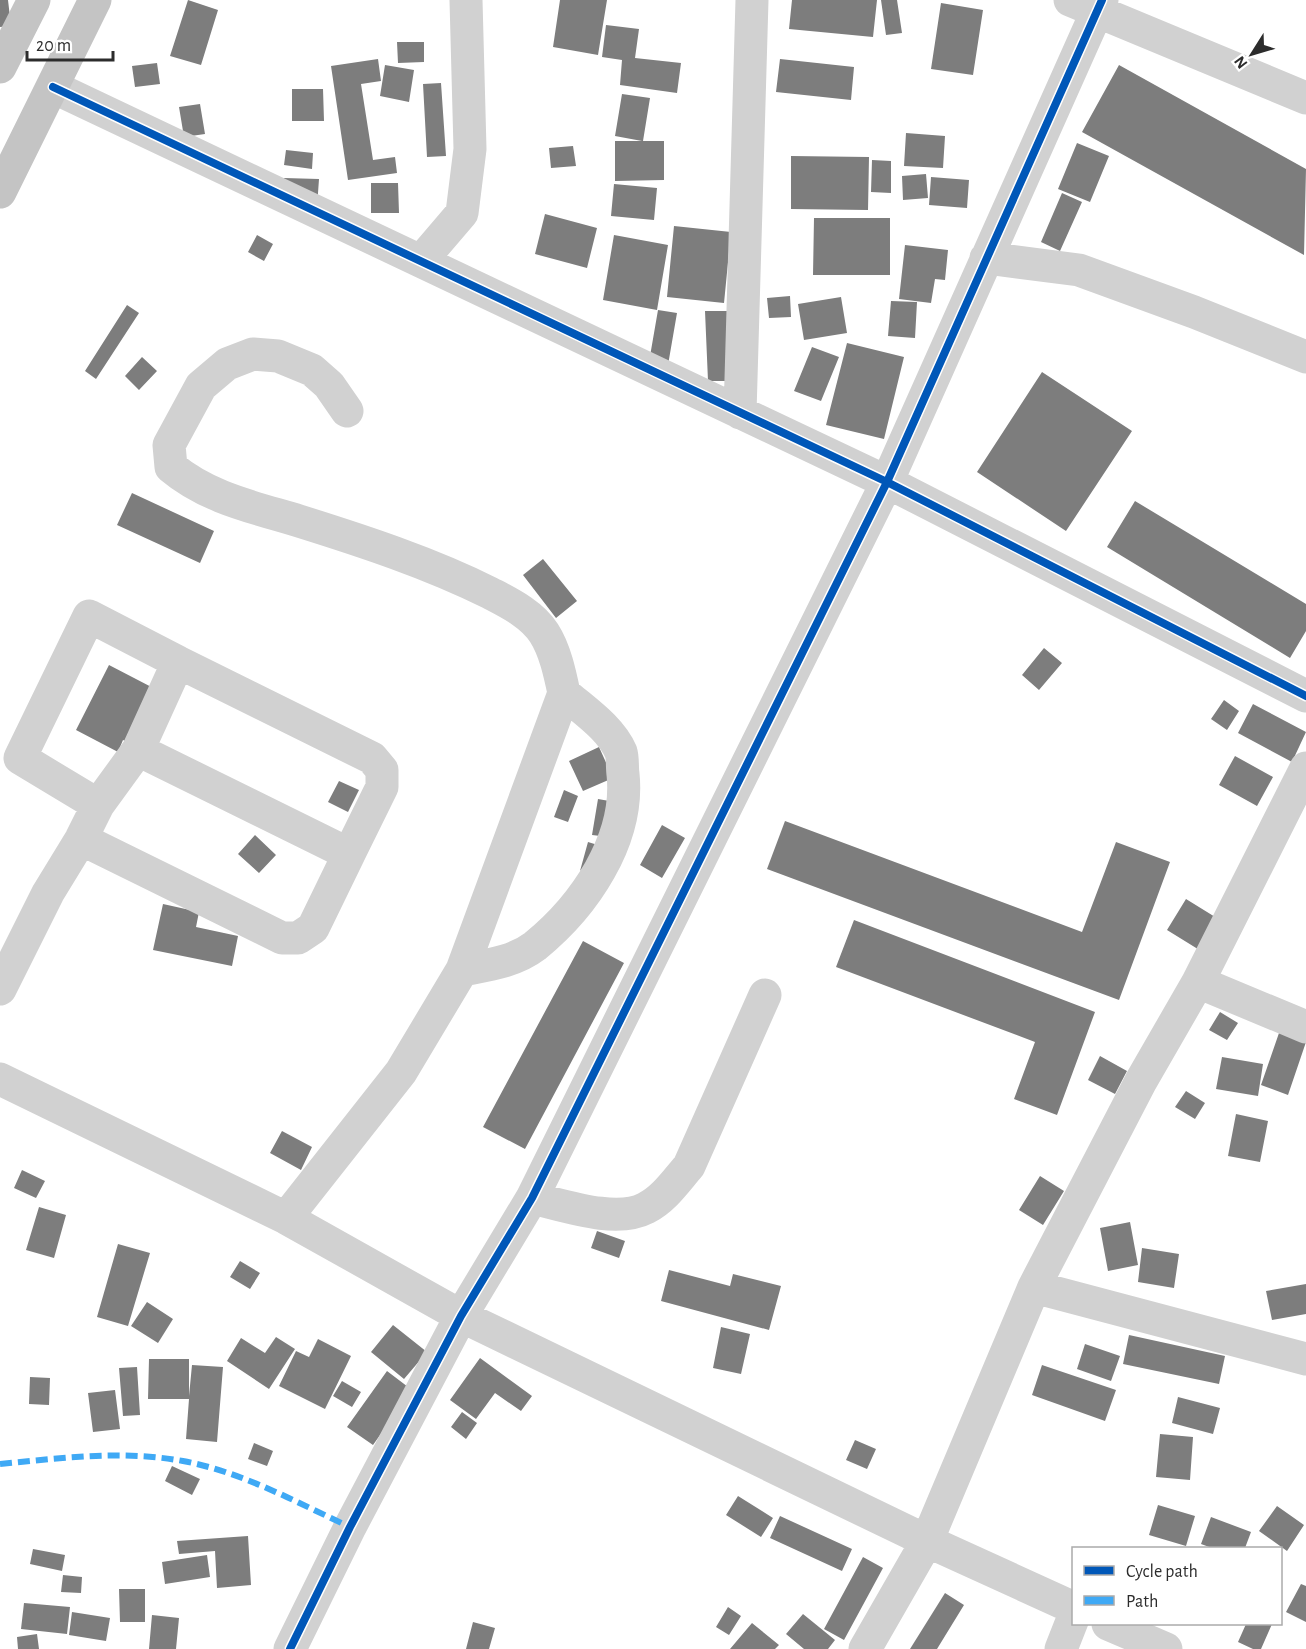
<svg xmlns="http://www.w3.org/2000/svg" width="1306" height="1649" font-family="'Alegreya Sans',sans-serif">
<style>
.building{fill:#7d7d7d}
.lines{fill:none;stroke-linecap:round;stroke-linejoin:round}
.minor{stroke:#d1d1d1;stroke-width:33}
.major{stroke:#c4c4c4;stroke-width:33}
.quiet{stroke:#3fa9f5;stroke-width:6;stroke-dasharray:12 6;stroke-linecap:butt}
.cycleway-casing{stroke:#fff;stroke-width:11}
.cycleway{stroke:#0057b8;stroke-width:8}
</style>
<rect width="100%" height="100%" fill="#fff"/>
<path class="building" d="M0 0H8L11 26 0 27Z
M188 0 218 10 201 65 170 56Z
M560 0H607L598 55 553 47Z
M792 0H877L873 37 789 29Z
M881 0H897L902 33 886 35Z
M941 3 983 10 973 75 931 69Z
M606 25 639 29 635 58 681 63 677 93 620 85 622 60 602 57Z
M397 42H424V62L398 63Z
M378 59 381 81 361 84 373 160 395 157 397 173 348 180 331 66Z
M780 59 854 67 851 100 776 92Z
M157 63 160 84 135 87 132 66Z
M385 65 414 70 409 102 380 96Z
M1119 65 1306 169 1304 255 1082 132Z
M441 83 446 156 427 157 423 84Z
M292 89H323L324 121H292Z
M622 94 650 98 643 141H664V180L615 181V141H642L615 136Z
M200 104 205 134 184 137 179 107Z
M906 133 945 136 943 168 904 166Z
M1077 143 1109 156 1090 202 1058 189Z
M573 146 576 166 551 168 549 148Z
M286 150 313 153 312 169 284 165Z
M791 156 869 157 868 210 791 209Z
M872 160 891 161V193L871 192Z
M926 174 928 198 903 200 902 176Z
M931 177 969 180 967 208 929 205Z
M284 178 319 179 317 207 283 205Z
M371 183H398L399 213H371Z
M614 184 657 188 654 220 611 216Z
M1062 193 1082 202 1060 251 1041 242Z
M545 214 597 228 587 268 535 254Z
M814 218H890V275H813Z
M674 226 731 232 724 303 667 297Z
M257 235 273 244 264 261 248 252Z
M614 235 668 245 657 310 603 300Z
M905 245 948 250 945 280 935 279 931 303 899 299Z
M790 296 791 317 769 318 767 298Z
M841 297 847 333 804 340 798 304Z
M891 301 917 302 915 338 888 336Z
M127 305 139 313 96 379 85 371Z
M658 310 677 313 668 365 649 362Z
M705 311H727L730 381H708Z
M847 343 904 357 884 439 826 425Z
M812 347 839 357 821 401 794 391Z
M142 357 157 371 139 390 125 376Z
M1042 372 1132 431 1066 531 977 472Z
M132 493 214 531 200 563 117 525Z
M1135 501 1306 604V631L1290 658 1107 547Z
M543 559 577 601 556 618 523 575Z
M1044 648 1062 663 1039 690 1022 675Z
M109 665 161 692 134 745 123 740 118 752 76 730Z
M1224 700 1239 711 1227 730 1211 719Z
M1253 704 1306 732 1292 762 1238 733Z
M599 747 613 778 583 791 569 761Z
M1235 756 1273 777 1257 806 1219 785Z
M339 781 359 790 348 812 328 802Z
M564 790 578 796 568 822 554 817Z
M598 799 615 802 609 837 592 835Z
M785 821 1082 932 1116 842 1170 862 1119 1000 767 869Z
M662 825 685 838 662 878 640 865Z
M255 835 276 855 259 873 238 854Z
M588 842 601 846 580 871Z
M1186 899 1220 920 1201 951 1167 930Z
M163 904 199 912 196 927 238 936 232 966 153 950Z
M854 920 1095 1012 1057 1115 1014 1099 1035 1042 836 967Z
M583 941 624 963 525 1149 483 1127Z
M1220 1012 1238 1023 1227 1040 1209 1030Z
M1279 1033 1306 1042 1288 1095 1261 1085Z
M1100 1056 1127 1071 1115 1094 1088 1080Z
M1222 1057 1263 1064 1258 1096 1216 1089Z
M1186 1091 1205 1103 1195 1119 1175 1107Z
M1236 1114 1268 1121 1260 1162 1228 1156Z
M282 1131 312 1147 301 1170 270 1153Z
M22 1170 45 1181 36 1198 14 1188Z
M1040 1176 1064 1191 1043 1225 1019 1210Z
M39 1207 66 1215 54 1258 26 1250Z
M1130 1222 1138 1265 1108 1271 1100 1228Z
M597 1231 625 1241 619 1258 591 1248Z
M118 1244 150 1253 128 1326 97 1317Z
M1142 1248 1179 1254 1174 1288 1138 1282Z
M240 1261 260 1273 250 1289 230 1277Z
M669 1270 730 1286 733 1274 781 1286 769 1330 661 1301Z
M1306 1284V1314L1272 1320 1266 1291Z
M147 1302 173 1319 158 1343 131 1326Z
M393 1325 427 1352 404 1379 371 1352Z
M721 1327 750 1334 741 1374 713 1368Z
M1129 1335 1225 1356 1219 1384 1123 1364Z
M276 1337 295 1349 269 1389 227 1361 241 1338 265 1353Z
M318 1339 351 1356 325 1409 279 1386 296 1351 309 1357Z
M1085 1344 1120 1356 1111 1381 1077 1369Z
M480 1358 532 1396 521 1411 495 1393 476 1419 450 1400Z
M149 1359H189V1396L192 1365 223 1367 217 1442 186 1439 189 1399H148Z
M1042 1365 1116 1390 1105 1421 1032 1395Z
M137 1367 140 1415 123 1416 119 1368Z
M387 1371 412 1390 373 1445 347 1427Z
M30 1377 50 1378 49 1405 29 1404Z
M342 1381 361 1392 352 1407 333 1396Z
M115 1390 120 1429 93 1432 88 1393Z
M1178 1397 1220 1408 1213 1434 1172 1423Z
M462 1412 477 1423 466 1439 451 1427Z
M1160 1434 1193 1437 1190 1480 1156 1477Z
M855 1440 876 1449 867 1469 846 1460Z
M254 1443 273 1451 267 1466 248 1459Z
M172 1466 200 1479 192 1495 165 1481Z
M738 1496 773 1518 761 1537 726 1515Z
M1158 1505 1195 1516 1186 1546 1149 1535Z
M1277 1506 1304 1525 1287 1551 1259 1531Z
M780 1516 852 1549 842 1571 770 1538Z
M1211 1517 1251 1532 1245 1548H1212L1201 1544Z
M248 1536 251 1585 217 1588 215 1551 179 1554 177 1541Z
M33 1549 65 1555 62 1571 30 1564Z
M207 1555 210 1577 165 1584 162 1562Z
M863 1557 883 1568 844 1640 824 1629Z
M63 1575 82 1577 81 1593 61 1592Z
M1301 1584 1306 1586V1622L1286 1612Z
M119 1589H145V1622H120Z
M945 1593 964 1605 937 1649H910Z
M24 1603 70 1607 67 1634 21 1629Z
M728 1607 741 1616 729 1635 716 1627Z
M72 1612 110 1618 106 1641 69 1635Z
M803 1614 835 1640 828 1649H804L786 1634Z
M152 1615 179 1618 176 1649H149Z
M473 1622 495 1628 489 1649H466Z
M752 1623 779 1645 775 1649H730Z
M1246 1624H1272L1261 1649H1253L1238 1642Z
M37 1634 39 1649H18L17 1637Z"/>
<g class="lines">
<path class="minor" d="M1070 0 1306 98
M53 87 887 482 1306 696
M986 258 1079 270 1194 312 1306 357
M421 261 462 213 470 149 466 0
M740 413 752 0
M98 805 20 758 89 616 178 662
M81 839 282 938H298L313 928 349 854 138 750
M462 970C488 965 514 962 535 946 584 906 630 840 623 774 622 768 623 758 621 752 610 727 583 710 564 693
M1198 982 1306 1027
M0 989 48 893 81 839 98 805 138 750 178 662 372 758 382 770V787L349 854
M0 1079 286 1218 461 1316 927 1541 1074 1608
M532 1198C563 1205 616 1224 646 1208 664 1199 676 1181 689 1166L765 995
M286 1218 401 1072 462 970 564 693C560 674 555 650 544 633 532 614 509 603 490 593 430 563 363 541 299 521 253 507 208 498 171 467L169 445 201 386 227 364 253 354 278 356 312 370 329 385 347 411
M1034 1287 1306 1359
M1108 1624 1166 1649
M290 1649 350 1527 461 1316 532 1198 887 482 1102 0
M865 1649 927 1541 1034 1287 1141 1081 1198 982 1306 768
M1061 1649 1074 1616"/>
<path class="major" d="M0 67 34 0
M0 192 95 0"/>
<path class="quiet" d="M0 1464C61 1458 122 1450 183 1461 242 1472 296 1502 350 1527"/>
<defs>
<path id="cycleway" d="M53 87 887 482 1306 696
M290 1649 350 1527 461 1316 532 1198 887 482 1102 0"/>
</defs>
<use href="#cycleway" class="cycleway-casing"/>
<use href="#cycleway" class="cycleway"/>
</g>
<rect x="1072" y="1547" width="210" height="78" fill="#ffffff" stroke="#ababab" stroke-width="1.5"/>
<rect x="1084" y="1566" width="30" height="9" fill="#0057b8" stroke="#ababab" stroke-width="1.5"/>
<text x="1126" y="1577" font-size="18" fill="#2c2c2c">Cycle path</text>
<rect x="1084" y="1596" width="30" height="9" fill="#3fa9f5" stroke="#ababab" stroke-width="1.5"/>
<text x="1126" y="1607" font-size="18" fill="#2c2c2c">Path</text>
<g transform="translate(1252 54) rotate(233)" stroke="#ffffff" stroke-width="4.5" paint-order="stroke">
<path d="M0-4.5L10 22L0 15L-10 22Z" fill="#2c2c2c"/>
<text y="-9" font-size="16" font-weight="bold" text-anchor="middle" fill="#2c2c2c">N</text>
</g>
<path d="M27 51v9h86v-9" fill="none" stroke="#2c2c2c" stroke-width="3"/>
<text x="36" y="51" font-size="18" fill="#2c2c2c" stroke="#ffffff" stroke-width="4.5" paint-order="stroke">20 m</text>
</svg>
